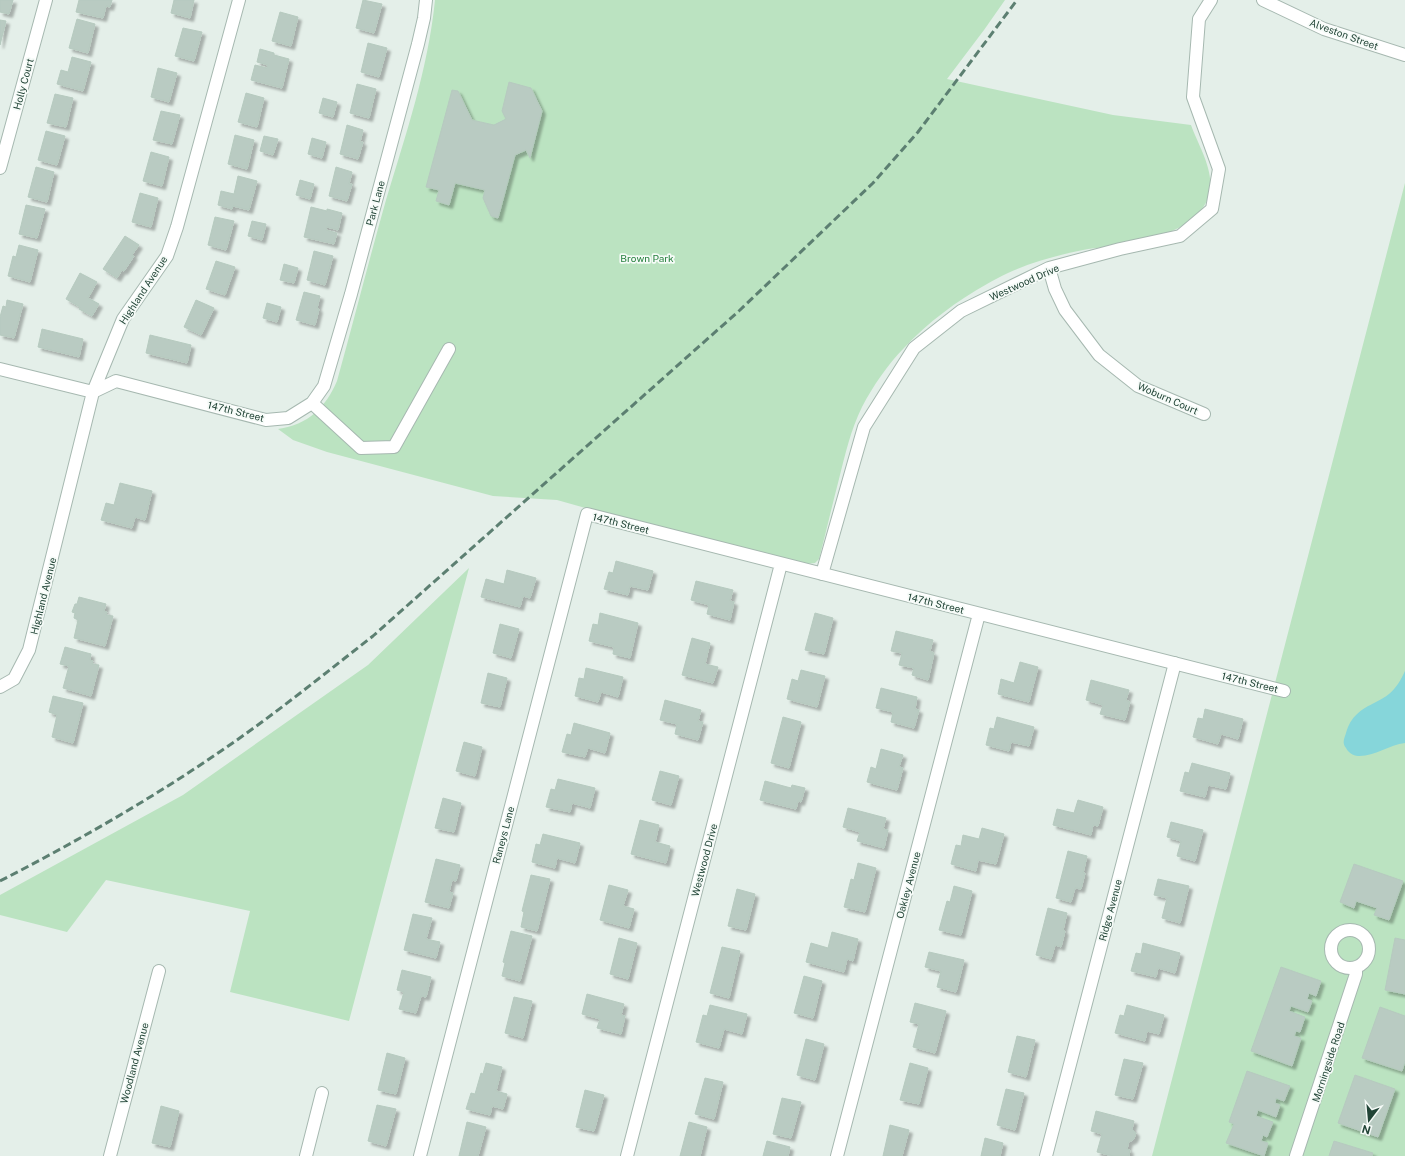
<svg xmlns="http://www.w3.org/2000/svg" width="1405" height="1156" font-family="'Public Sans',sans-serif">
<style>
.green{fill:#bbe3c1}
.water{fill:#86d6da}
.building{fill:#b9cbc2;stroke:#b6cabf;filter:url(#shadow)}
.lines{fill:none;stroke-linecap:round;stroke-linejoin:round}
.street-casing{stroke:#a6b8b0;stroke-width:14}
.street{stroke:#fff;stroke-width:12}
.rail{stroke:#5c7f71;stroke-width:3;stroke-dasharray:8 4;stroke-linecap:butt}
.labels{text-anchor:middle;stroke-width:3.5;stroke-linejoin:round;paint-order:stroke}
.street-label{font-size:10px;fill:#214436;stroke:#f6fbf8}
.park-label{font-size:10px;fill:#26803e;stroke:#f6fbf8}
</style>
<defs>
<filter id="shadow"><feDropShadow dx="3.5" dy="3.5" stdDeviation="1" flood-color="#0004"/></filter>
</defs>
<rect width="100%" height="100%" fill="#e4efe9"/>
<path class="green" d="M435 0H1005L984 30 947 79 1113 115 1191 125C1200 150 1221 180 1204 206 1189 229 1151 241 1126 245 1112 247 1097 247 1083 250 1058 255 1032 262 1008 273 1001 276 994 280 987 284 957 301 928 322 904 348 888 364 873 386 862 407 851 429 845 455 839 479 832 506 826 532 819 559L815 563 806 564 589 509 557 500 493 496 327 452 293 440 278 429C308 425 326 407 337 381 354 320 369 260 386 200 406 134 428 69 435 0Z
M1405 183V1156H1152Z
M469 568 349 1021 230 992 250 911 106 880 67 932 0 915V895L183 795 368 665Z"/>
<path class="water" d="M1405 671V743C1389 745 1373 757 1358 756 1353 756 1348 752 1346 748 1342 743 1344 739 1346 733 1351 716 1360 710 1376 702 1381 699 1386 697 1389 694 1396 688 1401 680 1405 671Z"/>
<path class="building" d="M0 0H13L9 14 0 12Z
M79 0H112L110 7 106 6 103 18 76 12Z
M174 0H194L190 18 171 13Z
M363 0 382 4 374 33 356 28Z
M280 12 298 17 291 46 272 41Z
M77 19 95 24 88 53 69 48Z
M0 20 6 21 0 45Z
M183 28 202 32 194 61 175 56Z
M368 43 387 48 379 77 361 72Z
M260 49 274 53V55L289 59 282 88 251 80 255 65 267 68 268 65 257 62Z
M72 57 91 62 83 91 57 84 61 70 68 72Z
M158 68 177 73 169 102 151 97Z
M509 82 531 88 542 111 530 158 526 150 515 155 498 218 491 216 483 198 485 190 455 183 449 205 436 201 439 190 426 187 452 90 458 91 472 120 494 125 506 119 502 111Z
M357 84 376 89 369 118 350 113Z
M246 93 264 98 257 127 238 122Z
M55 94 73 98 66 127 47 123Z
M323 98 337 102 333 117 319 113Z
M161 111 180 115 172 144 153 140Z
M347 125 363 130 360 142H363L358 159 340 154Z
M46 131 65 136 57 165 38 160Z
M235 135 254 140 247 169 228 164Z
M264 136 278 139 273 155 260 151Z
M312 138 326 142 322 158 308 154Z
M151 152 169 157 162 186 143 181Z
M36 167 54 172 47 202 28 197Z
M336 167 352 172 349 184H352L347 201 329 196Z
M238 176 257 181 249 210 233 206 232 209 218 205 221 191 234 194Z
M300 180 314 184 310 199 296 195Z
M140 193 158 198 151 227 132 222Z
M26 205 45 209 37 238 19 234Z
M311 207 327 211V209L342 213 338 230 327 227 326 230 337 233 334 244 304 237Z
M215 217 234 221 226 250 208 245Z
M252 221 266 224 262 240 248 236Z
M125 236 139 245 132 255 134 256 124 271 122 270 117 278 103 269Z
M19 245 38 250 30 282 8 276 13 256 16 257Z
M314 251 333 256 325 285 307 280Z
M216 261 235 267 225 295 206 289Z
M284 264 298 268 294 283 280 280Z
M80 273 97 282 88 298 99 304 92 316 79 309 80 307 66 299Z
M304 292 320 296 317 308 319 309 315 325 296 320Z
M7 300 23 304 14 338 0 335V317L3 306 6 307Z
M196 300 214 308 201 335 184 327Z
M267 303 281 307 277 322 263 318Z
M42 329 83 339 79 357 38 347Z
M150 335 191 345 187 363 146 353Z
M120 483 152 491 145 520 135 517 132 528 101 520 106 503 114 505Z
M616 561 653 571 648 590 630 586 628 595 604 589 609 572 613 573Z
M507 570 536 578 530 598 523 596 520 607 481 597 486 579 504 584Z
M696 581 733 590 730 601 734 602 730 620 707 614 709 605 691 600Z
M79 597 106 604 104 611 107 612 106 615 113 616 105 646 74 638 78 620 74 618 75 613 72 612 75 604H77Z
M600 613 638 623 630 658 613 654 614 647 589 641 593 624 598 625Z
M815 613 833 618 824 654 805 650Z
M500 624 519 629 511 658 493 653Z
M896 631 933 640 930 651 934 653 928 680 912 675 914 668 899 665 902 653 891 651Z
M692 638 710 643 705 664 718 667 713 683 682 675Z
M65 647 91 654 90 660 93 661 92 664 99 665 91 696 63 688 69 666 60 664Z
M1020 662 1038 667 1029 702 998 694 1001 679 1014 683Z
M586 668 623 677 618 697 601 692 598 702 575 696 579 678 584 679Z
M801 670 825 676 817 707 787 699 792 679 798 681Z
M488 673 507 678 500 707 481 703Z
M1091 680 1129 690 1126 700 1130 702 1125 720 1100 714 1103 705 1086 700Z
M881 688 917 697 915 709 919 710 914 728 891 722 893 712 876 708Z
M53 696 83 703 73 743 52 737 57 715 49 712Z
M665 700 701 710 698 721 703 722 698 740 675 734 677 724 660 720Z
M1205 709 1243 719 1238 739 1221 734 1218 744 1193 737 1198 718 1203 719Z
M783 717 801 722 789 768 771 763Z
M997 717 1034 727 1029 746 1011 742 1009 751 986 745 990 728 994 729Z
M574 723 610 733 605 753 588 748 585 757 562 752 567 734 571 735Z
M464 742 482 747 475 776 456 771Z
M881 749 903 755 899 767 903 768 897 790 867 782 871 767 876 769Z
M1192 763 1230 773 1226 789 1208 785 1205 797 1180 791 1185 772 1189 773Z
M660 771 679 776 671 805 652 800Z
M558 779 595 788 590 808 572 803 570 812 546 807 551 789 555 790Z
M765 781 791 788 792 785 805 788 801 802 798 801 796 809 760 800Z
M443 798 461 803 454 832 435 828Z
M1078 800 1103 807 1098 826 1093 825 1091 835 1053 825 1057 809 1074 813Z
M848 808 886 818 883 829 888 830 884 848 857 841 860 832 843 827Z
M640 820 659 825 655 842 670 846 666 863 631 854Z
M1171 822 1203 830 1195 861 1177 856 1181 841 1167 837Z
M982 828 1004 834 996 864 978 860 976 871 951 864 956 845 961 846 963 835 979 839Z
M543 834 580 843 575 863 557 858 555 868 532 862 536 844 540 845Z
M1068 851 1087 856 1083 873H1085L1081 889 1075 888 1071 902 1056 898Z
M436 859 460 865 456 881 452 880 449 892 453 893 449 908 425 902Z
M858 863 876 868 865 912 844 907 851 879 854 880Z
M1354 864 1403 881 1389 920 1374 915 1377 908 1356 901 1354 908 1340 902Z
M531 875 550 879 537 931 521 927 524 912 522 911Z
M1158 879 1189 886 1180 923 1162 918 1167 898 1154 895Z
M609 885 628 890 623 906 634 909 629 928 600 920Z
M954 886 972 891 961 935 939 930 947 901 950 902Z
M737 889 755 894 746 930 728 926Z
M1048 908 1067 913 1063 930 1065 931 1061 947 1055 945 1051 959 1036 955Z
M413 914 432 918 426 939 440 942 436 958 404 950Z
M511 931 532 936 520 981 502 976 505 963 503 962Z
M832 932 858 939 853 961 847 959 844 972 806 962 811 943 828 948Z
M619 938 637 943 628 979 610 974Z
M1395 938 1405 940V994L1385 990Z
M1143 943 1180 953 1175 973 1158 968 1156 977 1131 971 1136 953 1141 954Z
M722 947 740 951 729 998 710 993Z
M929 952 964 960 956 992 937 987 941 971 925 967Z
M1281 967 1321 981 1316 996 1309 993 1307 999 1312 1001 1308 1012 1291 1006 1289 1011 1305 1017 1300 1032 1296 1031 1294 1036 1301 1038 1292 1066 1251 1051Z
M402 970 431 977 426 997 421 996 416 1013 399 1009 404 992 397 990Z
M804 976 822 981 813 1018 794 1013Z
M587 994 624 1004 621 1015 625 1016 621 1034 597 1028 600 1019 582 1014Z
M514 997 532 1001 523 1038 505 1033Z
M915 1003 946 1011 935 1053 913 1047 919 1024 910 1022Z
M710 1005 747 1014 742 1034 724 1029 719 1048 696 1042 703 1015 707 1016Z
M1127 1005 1164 1015 1159 1034 1147 1031 1145 1041 1115 1033 1120 1015 1124 1016Z
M1380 1007 1405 1016V1061L1402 1071 1362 1058Z
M1017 1036 1035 1040 1026 1077 1008 1072Z
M806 1039 824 1044 815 1080 797 1075Z
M387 1053 405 1058 396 1094 378 1090Z
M1124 1059 1143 1063 1133 1099 1115 1095Z
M486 1063 502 1067 496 1091 507 1094 503 1109 492 1106 490 1115 466 1109 471 1093 475 1094 481 1073 483 1074Z
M910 1063 928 1068 919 1104 900 1100Z
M1247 1071 1290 1086 1284 1101 1276 1098 1275 1103 1280 1105 1276 1117 1258 1110 1256 1116 1273 1122 1267 1137 1263 1135 1261 1141 1268 1143 1264 1156 1226 1143 1234 1124 1229 1122Z
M1355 1075 1395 1089 1378 1137 1338 1123Z
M705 1078 723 1082 714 1119 695 1114Z
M1006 1089 1024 1093 1015 1130 997 1125Z
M585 1090 604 1095 594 1131 576 1127Z
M782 1098 801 1102 791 1138 773 1134Z
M377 1105 396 1109 386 1146 368 1141Z
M161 1106 179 1111 170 1147 152 1143Z
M1096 1111 1134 1121 1132 1129 1136 1133 1134 1139 1131 1141H1129L1127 1149 1130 1150 1129 1156H1113L1097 1152 1102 1134 1091 1131Z
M467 1122 486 1127 478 1156H459Z
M689 1122 707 1127 700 1156H680Z
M890 1125 909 1130 902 1156H883Z
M985 1138 1003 1143 1000 1156H981Z
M767 1141 790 1147 788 1156H763Z
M1334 1141 1373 1153 1372 1156H1329Z"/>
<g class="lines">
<defs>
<path id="street" d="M1263 0 1324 29 1405 55
M0 168 46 0
M1049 268 1055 289 1065 310 1099 355 1138 386 1204 414
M0 369 93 392 116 381 266 420 288 418 312 403 324 386 351 294 418 44 424 18 426 0
M312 403 361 448 394 447 449 349
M822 574 864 427 914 348 961 311 1049 268 1120 249 1180 236 1212 209 1219 169 1193 97 1199 19 1211 0
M0 687 14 679 29 650 93 392 123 319 167 256 177 227 239 0
M1331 949a19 19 0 1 1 38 0a19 19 0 1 1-38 0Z
M110 1156 159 971
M306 1156 322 1093
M420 1156 587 514 1284 691
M627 1156 781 564
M837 1156 979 614
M1046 1156 1175 663
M1296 1156 1356 974V967"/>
</defs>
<use href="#street" class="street-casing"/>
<use href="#street" class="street"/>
<path class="rail" d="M0 881C76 842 151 799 221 751 274 715 323 675 373 636L740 310 873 183 918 132 1017 0"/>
</g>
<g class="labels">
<g class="street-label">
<text transform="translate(1344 34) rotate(20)" y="4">Alveston Street</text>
<text transform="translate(23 84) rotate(-75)" y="4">Holly Court</text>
<text transform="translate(375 203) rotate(-75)" y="4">Park Lane</text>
<text transform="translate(1024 282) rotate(-24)" y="4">Westwood Drive</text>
<text transform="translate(143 290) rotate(-57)" y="4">Highland Avenue</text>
<text transform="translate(1168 398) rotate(24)" y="4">Woburn Court</text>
<text transform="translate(236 411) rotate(14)" y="4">147th Street</text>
<text transform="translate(621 523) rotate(14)" y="4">147th Street</text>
<text transform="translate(43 596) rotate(-76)" y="4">Highland Avenue</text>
<text transform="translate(936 603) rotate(14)" y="4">147th Street</text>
<text transform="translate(1250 682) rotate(14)" y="4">147th Street</text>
<text transform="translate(503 835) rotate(-75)" y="4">Raneys Lane</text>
<text transform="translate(704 860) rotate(-75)" y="4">Westwood Drive</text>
<text transform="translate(908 885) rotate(-75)" y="4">Oakley Avenue</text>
<text transform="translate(1110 910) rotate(-75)" y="4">Ridge Avenue</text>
<text transform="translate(1328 1062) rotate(-72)" y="4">Morningside Road</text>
<text transform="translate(134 1063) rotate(-75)" y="4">Woodland Avenue</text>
</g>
<g class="park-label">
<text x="647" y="262">Brown Park</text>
</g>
</g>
<g transform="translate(1369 1120) rotate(196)" stroke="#f6fbf8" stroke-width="3" paint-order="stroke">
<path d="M0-3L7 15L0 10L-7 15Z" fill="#214436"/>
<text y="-6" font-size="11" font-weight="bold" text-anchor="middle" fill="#214436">N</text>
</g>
</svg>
